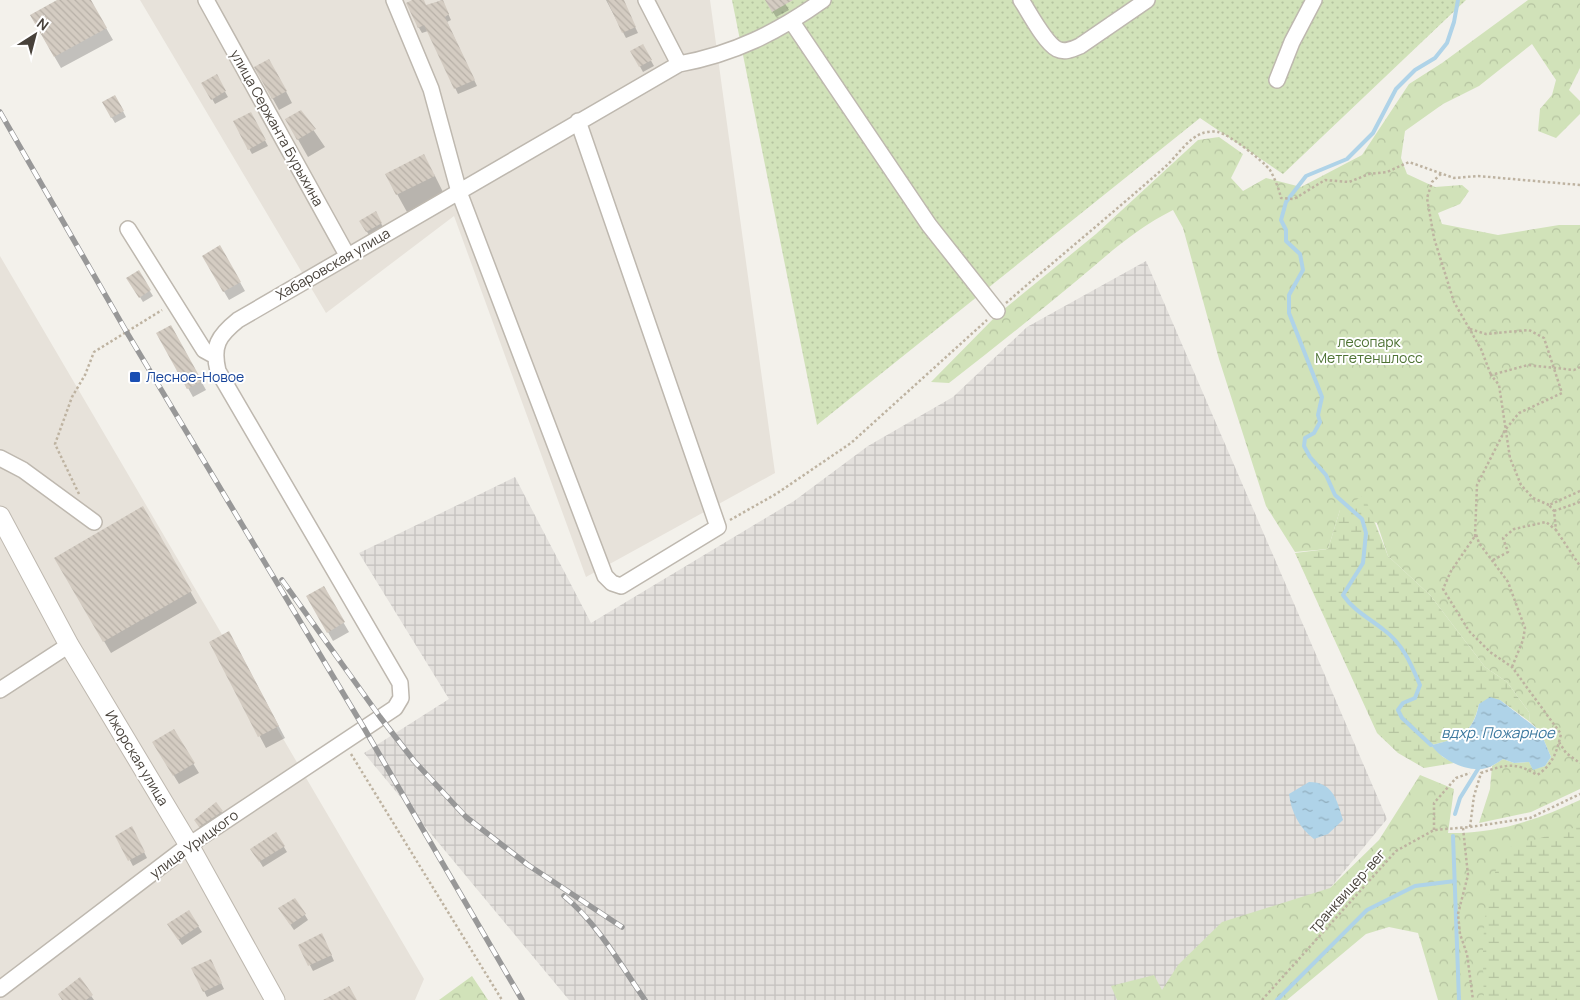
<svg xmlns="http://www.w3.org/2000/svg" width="1580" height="1000" font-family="Manrope,sans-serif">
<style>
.residential{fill:#e7e2da}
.industrial{fill:url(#industrial-grid)}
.forest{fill:url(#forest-crowns)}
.wetland{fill:url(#wetland-marsh)}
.garden{fill:url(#garden-dots)}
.water{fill:url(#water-ripples)}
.shadow{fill:#0003}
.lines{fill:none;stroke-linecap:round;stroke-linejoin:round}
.stream{stroke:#afd3e8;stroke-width:4}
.building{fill:url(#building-back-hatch)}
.minor-casing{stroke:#beb8af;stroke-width:18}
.tertiary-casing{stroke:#beb8af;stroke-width:21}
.path{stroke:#beb3a1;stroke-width:2.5;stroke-dasharray:2.5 2.5;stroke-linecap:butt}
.minor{stroke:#fff;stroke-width:15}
.tertiary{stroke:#fff;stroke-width:19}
.rail-casing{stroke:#989898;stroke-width:5.5}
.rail{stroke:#fff;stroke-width:4;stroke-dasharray:11;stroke-linecap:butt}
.transit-dot{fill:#1a4fb4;stroke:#fff;stroke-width:2}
.labels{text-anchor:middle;stroke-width:4;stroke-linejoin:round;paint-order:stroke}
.street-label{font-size:14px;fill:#47413a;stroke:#fff}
.park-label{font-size:14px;fill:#4d7233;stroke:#fff}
.transit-label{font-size:14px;fill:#164399;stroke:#fff;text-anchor:start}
.water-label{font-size:15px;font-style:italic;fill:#3d799f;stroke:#fff}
</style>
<defs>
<pattern id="industrial-grid" width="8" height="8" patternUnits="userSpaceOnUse" patternTransform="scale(1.25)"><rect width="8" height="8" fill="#e3e0dc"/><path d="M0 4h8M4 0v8" fill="none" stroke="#c4c1be"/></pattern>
<pattern id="forest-crowns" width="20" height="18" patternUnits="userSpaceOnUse" patternTransform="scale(1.25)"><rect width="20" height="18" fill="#d1e2b9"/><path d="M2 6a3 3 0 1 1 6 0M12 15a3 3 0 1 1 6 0" fill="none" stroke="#b5c3a0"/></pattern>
<pattern id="wetland-marsh" width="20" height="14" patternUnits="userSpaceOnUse" patternTransform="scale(1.25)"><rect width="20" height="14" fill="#d1e2b9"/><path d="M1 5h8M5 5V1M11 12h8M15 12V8" fill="none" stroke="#b5c3a0"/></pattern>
<pattern id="garden-dots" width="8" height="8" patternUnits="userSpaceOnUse" patternTransform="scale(1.25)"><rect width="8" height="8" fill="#d1e2b9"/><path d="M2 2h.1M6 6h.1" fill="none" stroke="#b5c3a0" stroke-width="1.8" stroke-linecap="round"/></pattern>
<pattern id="water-ripples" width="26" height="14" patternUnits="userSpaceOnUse" patternTransform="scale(1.25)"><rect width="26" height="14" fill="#afd3e8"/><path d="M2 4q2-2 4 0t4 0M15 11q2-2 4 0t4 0" fill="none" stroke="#90adbd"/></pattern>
<pattern id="building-back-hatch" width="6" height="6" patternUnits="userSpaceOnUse" patternTransform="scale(1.25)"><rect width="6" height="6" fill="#d4ccc2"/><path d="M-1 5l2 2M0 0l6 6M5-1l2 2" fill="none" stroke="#b7b0a7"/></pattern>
</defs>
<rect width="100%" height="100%" fill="#f3f1eb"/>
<path class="residential" d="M140 0H710L775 473 586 577 454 216 326 313Z
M0 256 424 979 415 1000H0Z"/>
<path class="industrial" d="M1146 261 1387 819 1238 1000H569L364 753 449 699 359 553 515 477 591 623 794 501 868 446 953 397 1027 327Z"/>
<path class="forest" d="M1528 0H1580V68L1569 90 1580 101V114L1556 138 1538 131 1540 109 1552 95 1556 80 1532 44 1479 86 1443 104 1405 131 1401 158 1407 174 1435 187 1462 185 1469 191 1460 204 1438 213 1442 224 1498 235 1559 225H1580V789L1531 812 1479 823 1490 789 1492 766 1503 759 1514 763 1529 762 1533 769 1545 766 1551 757 1540 731 1530 722 1529 712 1507 682 1485 667 1430 595 1388 556 1377 523 1340 510 1328 549 1295 552 1266 506 1219 359 1183 228 1173 210C1133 230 1103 259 1069 287 1029 320 989 352 949 383L931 382 998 314 1096 234 1198 140 1219 137 1243 154 1231 178 1243 191 1266 178 1301 187 1362 155 1409 84 1442 63Z
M1420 775 1454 789 1448 833C1496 834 1537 820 1580 800V1000H1438L1418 933 1389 927 1366 934 1287 1000H1117L1111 986 1154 975 1162 990 1178 965 1222 922 1330 888 1379 840Z
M472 976 488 1000H439Z"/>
<path class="wetland" d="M1364 495 1388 556 1430 595 1485 667 1507 682 1529 712 1530 722 1500 700 1479 704C1472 735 1459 739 1431 745L1443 757 1454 763 1424 768 1398 753 1377 733 1295 553 1328 549 1340 510Z
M1580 826V1000H1484C1482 944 1481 902 1504 849Z"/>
<path class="garden" d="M732 0H1466L1283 174 1200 118 817 425Z"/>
<path class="water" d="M1490 697 1500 700 1540 731 1551 757 1545 766 1533 770 1529 762 1514 763 1503 759C1497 763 1490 768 1482 769 1464 771 1441 759 1431 745 1459 739 1473 734 1479 704Z
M1309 782C1333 782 1337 800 1343 820L1328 834 1314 839C1299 828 1291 811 1289 794Z"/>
<path class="shadow" d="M60 0H90L113 40 61 68 31 16Z
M415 0H423L426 6 442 0 451 20 447 22 477 86 458 94 428 31 422 33 419 28 408 3Z
M606 0H622L638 33 626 38Z
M766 0H783L789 10 776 17Z
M643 46 654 66 643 72 632 52Z
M256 68 276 72 292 103 279 110Z
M216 76 228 97 215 104 203 83Z
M115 96 126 117 115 123 103 103Z
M301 112 325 147 308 157 287 120Z
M250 113 268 146 252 154 234 122Z
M434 174 444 194 407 212 397 194Z
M375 213 386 232 372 240 361 222Z
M220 247 245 291 229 300 203 256Z
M138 272 153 296 143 302 128 278Z
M171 326 206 390 193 397 158 334Z
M142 508 197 603 111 653 55 558Z
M323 588 349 632 333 641 308 597Z
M210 643 236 645 285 738 266 748Z
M173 731 199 773 179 784 154 743Z
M216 804 225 817 203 832 198 825Z
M132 828 147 858 133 866 117 836Z
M276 834 287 852 263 867 252 849Z
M295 899 308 920 294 930 283 914Z
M198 926 202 932 182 945 172 930Z
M325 941 334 961 313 971 300 946Z
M213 966 224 989 207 997 204 991Z
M79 979 94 1000H63Z"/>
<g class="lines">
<path class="stream" d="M1431 745 1402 718 1398 710 1403 703 1415 698 1420 685C1411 664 1403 644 1384 630 1369 618 1354 611 1343 595L1363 563 1366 533 1362 519 1335 495 1326 475 1310 457 1304 446 1305 438 1314 433 1320 422 1318 415 1322 397 1289 313V295L1303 270 1300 254 1286 241V230L1281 220 1286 202 1306 176 1347 159 1373 133 1396 89 1415 70 1435 58 1447 43 1454 22 1458 0
M1455 814 1460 798 1478 769
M1453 836 1459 1000
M1277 1000 1367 910 1415 886 1455 881"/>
</g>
<path class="building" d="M57 0H91L107 28 54 57 30 15Z
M412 0H424L426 5 443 0 449 14 445 17 475 80 454 89 424 25 418 28 406 3Z
M607 0H624L636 27 622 33Z
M765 0H793L772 12Z
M643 44 652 60 639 67 630 51Z
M269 59 287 91 272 99 254 67Z
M217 74 226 91 211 100 201 83Z
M115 95 124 111 111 118 102 102Z
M301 110 316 129 297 140 285 119Z
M251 112 266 140 248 150 233 121Z
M424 154 435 176 396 195 385 174Z
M376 211 382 223 366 232 359 221Z
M220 245 241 282 223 292 202 256Z
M139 270 151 290 139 298 126 278Z
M171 325 202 381 187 389 156 333Z
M143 506 192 591 103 642 54 558Z
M324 586 345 622 327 633 306 596Z
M229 631 279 726 258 737 209 642Z
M174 729 195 763 173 776 152 742Z
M216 802 223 811 199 827 194 820Z
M132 826 145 852 128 861 115 836Z
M276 832 285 846 259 862 250 849Z
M295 898 306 914 290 925 278 908Z
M189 910 199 926 178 940 167 924Z
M322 933 332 955 308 966 298 945Z
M211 959 222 983 203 992 191 968Z
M80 977 93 995 86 1000H62L58 994Z
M349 986 357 1000H323Z"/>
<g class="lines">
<defs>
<path id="minor" d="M206 0 347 255
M394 0 431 89 459 192 605 576 612 583 621 586 718 527 578 121
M646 0 679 64
M1021 0C1029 12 1045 43 1057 49 1065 53 1073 49 1080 46L1147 0
M792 22 929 225 997 311
M1277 80 1292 42 1314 0
M128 229 204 350 215 356
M0 458 23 470 94 522
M0 690 69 645
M0 989 189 845 395 708 401 698 400 683 218 371C212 346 218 336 238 320L679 64C734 54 778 32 823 0"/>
<path id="tertiary" d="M0 516 69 645 189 845 275 1000"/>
</defs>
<use href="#minor" class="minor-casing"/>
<use href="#tertiary" class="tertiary-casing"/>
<path class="path" d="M1441 174 1432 182 1427 198 1434 238 1454 302 1481 349 1491 375
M1006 303C1059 257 1113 213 1166 166 1177 156 1188 138 1203 133 1206 132 1214 131 1218 132 1229 134 1263 161 1270 170 1275 179 1279 189 1281 198L1294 199 1325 180 1349 182 1369 174 1387 172 1409 162 1454 178 1478 176 1580 185
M1470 329 1486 334 1529 330 1544 338 1562 393 1519 413 1505 430 1477 485 1475 536 1476 534 1479 543 1508 582 1525 628 1523 640 1512 667
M1580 491 1549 505 1554 511 1556 530 1580 566
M79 494 55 444 72 397 85 375 94 352 162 310
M1549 505 1533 498 1521 485 1510 458 1499 385 1491 375 1528 365 1574 370 1580 367
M1554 511 1580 502
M730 520 776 494 851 443 987 320
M1493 560 1508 552 1503 538 1514 529 1546 522 1556 530
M1559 742 1566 753 1580 763
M351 754 502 1000
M1470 827 1474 796 1481 773C1504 765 1515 761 1537 775 1553 765 1557 751 1561 734L1512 667 1490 652 1469 631 1443 589 1451 571 1475 536
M1463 828 1468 875 1458 914 1460 934 1467 954 1473 1000
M1434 830V803L1456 778 1470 773
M1262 1000 1396 851 1434 830 1470 827 1530 818 1580 794"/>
<use href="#minor" class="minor"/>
<use href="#tertiary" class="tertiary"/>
<defs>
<path id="rail" d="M0 112 126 331 364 728 522 1000
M282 580 380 717 414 761 466 817 528 865 622 927
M564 896C598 924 620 964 645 1000"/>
</defs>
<use href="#rail" class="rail-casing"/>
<use href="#rail" class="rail"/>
</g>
<rect class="transit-dot" x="129" y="371" width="12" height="12" rx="2.5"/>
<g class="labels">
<g class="street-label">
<text transform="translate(277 128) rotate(61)" y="5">улица Сержанта Бурыхина</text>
<text transform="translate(333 264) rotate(-30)" y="5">Хабаровская улица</text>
<text transform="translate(137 758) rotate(59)" y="5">Ижорская улица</text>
<text transform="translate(194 844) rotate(-36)" y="5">улица Урицкого</text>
<text transform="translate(1347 891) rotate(-48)" y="5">транквицер-вег</text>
</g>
<g class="park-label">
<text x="1369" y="347">лесопарк<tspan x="1369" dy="16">Метгетеншлосс</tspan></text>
</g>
<g class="transit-label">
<text x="146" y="382">Лесное-Новое</text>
</g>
<g class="water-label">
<text x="1498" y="738">вдхр. Пожарное</text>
</g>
</g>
<g transform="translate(35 35) rotate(36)" stroke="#ffffff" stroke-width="4" paint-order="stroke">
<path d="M0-4L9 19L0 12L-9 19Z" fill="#47413a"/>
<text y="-8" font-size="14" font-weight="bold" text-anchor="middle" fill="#47413a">N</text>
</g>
</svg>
